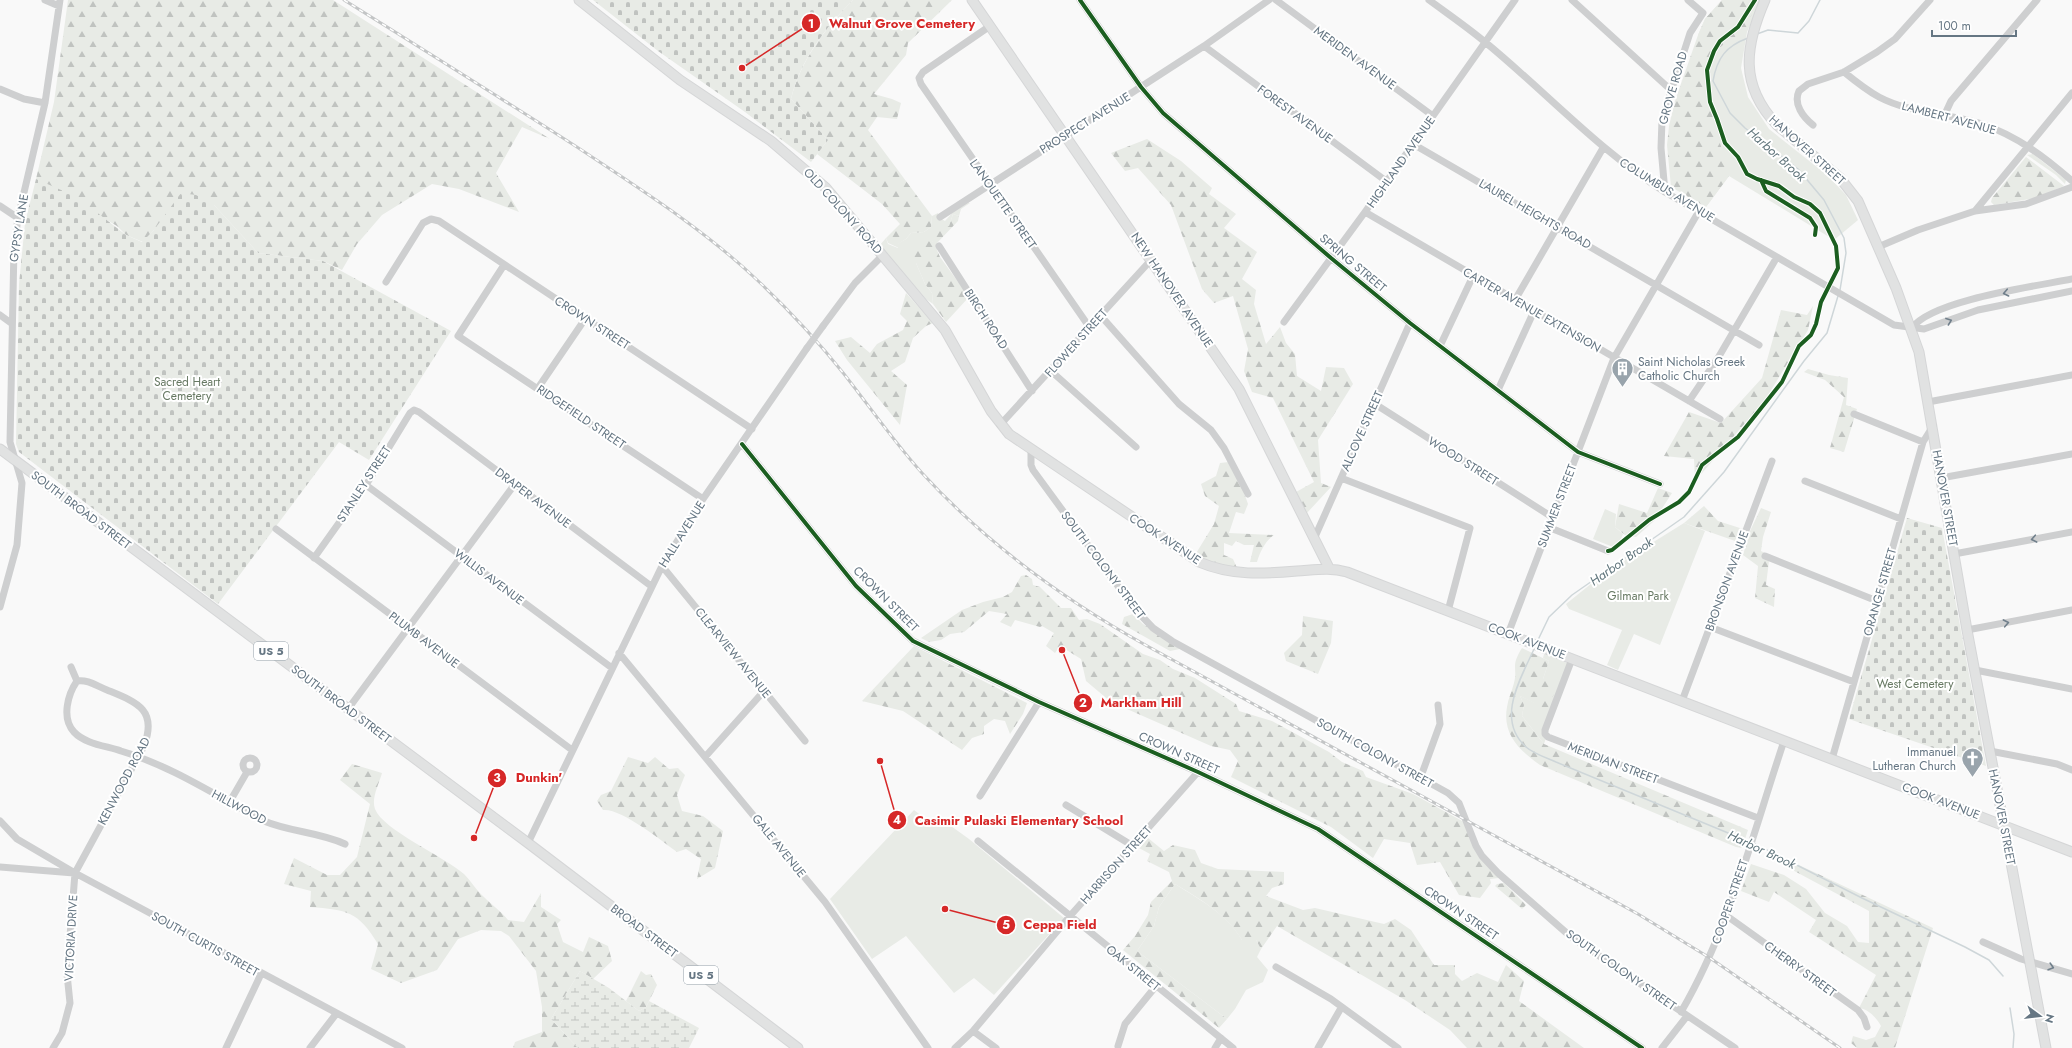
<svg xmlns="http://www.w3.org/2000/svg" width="2072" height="1048" font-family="Jost,sans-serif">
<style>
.green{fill:#e8ebe6}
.forest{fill:url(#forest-firs)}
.wetland{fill:url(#wetland-marsh)}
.cemetery{fill:url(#cemetery-stones)}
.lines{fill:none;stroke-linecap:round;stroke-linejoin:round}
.stream{stroke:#ced6d9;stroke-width:1.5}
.major-casing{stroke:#d5d6d7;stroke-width:11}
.minor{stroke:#cecfd0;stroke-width:7}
.major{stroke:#e1e2e2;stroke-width:9}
.rail-casing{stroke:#c3c5c6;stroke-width:3}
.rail{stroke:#fff;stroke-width:1.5;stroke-dasharray:4.5;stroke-linecap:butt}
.minor-bridge{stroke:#cecfd0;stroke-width:7}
.cycleway-casing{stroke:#fff;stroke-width:6}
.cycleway{stroke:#1b5e20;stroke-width:4}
.oneway{stroke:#707f8b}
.labels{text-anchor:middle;stroke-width:4;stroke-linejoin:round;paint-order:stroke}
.shield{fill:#fff;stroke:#939fa8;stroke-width:1}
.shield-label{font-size:11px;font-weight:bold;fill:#657683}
.street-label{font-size:12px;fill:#657683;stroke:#fff}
.poi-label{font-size:12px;fill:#657683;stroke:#fff;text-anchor:start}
.park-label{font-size:12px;fill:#687a64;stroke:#fff}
.water-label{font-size:13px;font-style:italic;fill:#60757c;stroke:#fff}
.leader{fill:none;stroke:#d62828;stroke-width:1.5}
.callout-dot{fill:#d62828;stroke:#fff;stroke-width:1.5}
.mark-label{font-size:12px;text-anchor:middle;font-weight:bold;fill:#fff}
.callout-label{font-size:13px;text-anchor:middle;font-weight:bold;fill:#d62828;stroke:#fff;stroke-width:4;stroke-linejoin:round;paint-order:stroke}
</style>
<defs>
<pattern id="forest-firs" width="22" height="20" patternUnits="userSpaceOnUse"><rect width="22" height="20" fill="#e8ebe6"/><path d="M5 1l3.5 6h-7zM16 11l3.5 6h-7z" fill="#c0c3c0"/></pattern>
<pattern id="wetland-marsh" width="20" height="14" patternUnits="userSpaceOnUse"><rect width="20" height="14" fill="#e8ebe6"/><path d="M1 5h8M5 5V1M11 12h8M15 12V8" fill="none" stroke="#c0c3c0"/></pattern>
<pattern id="cemetery-stones" width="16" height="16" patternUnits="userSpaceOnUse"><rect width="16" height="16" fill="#e8ebe6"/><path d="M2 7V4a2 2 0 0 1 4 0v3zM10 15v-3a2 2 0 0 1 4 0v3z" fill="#c0c3c0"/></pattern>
</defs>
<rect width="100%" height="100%" fill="#f9f9f9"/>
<path class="green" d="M1722 0H1761L1747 32 1741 68 1748 97 1769 129 1827 175 1846 195 1858 220 1834 240 1729 176 1706 207 1698 35 1705 19Z
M2033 154 2066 180 2065 184 2056 175 2027 155Z
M968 203H970L961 209 959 216 953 214 949 226 932 242 916 263 925 284 932 293 933 304 926 299 880 245 886 238 888 244 898 248 897 244 906 239 911 233 924 232 931 227 932 216 938 213V217L945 221 953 212Z
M1605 509 1616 514 1615 527 1623 534 1618 546 1613 547 1593 539Z
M1684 523 1705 531 1660 645 1634 634 1618 670 1607 665 1622 630 1569 609 1566 604 1607 571Z
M1544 654 1570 664 1544 744 1522 716 1524 705 1520 696 1548 709 1543 679 1549 661 1543 658Z
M914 810 928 821 951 826 969 839 1064 918 994 995 974 978 954 993 906 936 872 959 830 899Z
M1175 884C1199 899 1227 914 1242 940H1256L1261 949 1257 957 1268 970 1263 982 1246 990 1235 1009 1227 1019 1137 951 1154 926 1159 907Z"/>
<path class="forest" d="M68 0H333L550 139 522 127 496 173 519 212 459 189 432 184 382 215 357 244 342 270 323 261 258 253 214 205 154 230 143 242 126 235 117 226 36 179 54 102Z
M853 0H952L908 43 906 55 874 94 892 99 901 103 897 119 877 117 868 130 932 216 931 227 924 232 911 233 906 239 898 244 899 248 888 243 886 238 900 224 882 204 817 154 828 140 791 99C800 61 826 27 853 0Z
M1722 0H1757L1745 32C1736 37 1725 41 1719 49 1698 77 1716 136 1728 165L1722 170 1729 176 1706 207 1671 187 1667 145 1669 126 1675 101 1698 35 1705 19Z
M1147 139 1181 161 1212 188 1209 194 1236 214 1224 228 1257 252 1242 279 1256 290 1254 304 1266 344 1280 327 1286 343 1295 354 1297 376 1321 391 1326 367 1344 368 1353 384 1318 440 1321 483 1331 487 1306 514 1296 492 1314 482 1273 398 1252 392 1244 371 1248 349 1233 296 1214 303 1202 289 1171 205 1138 168 1125 171 1111 153Z
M2026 157 2064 186 2036 198 1994 205 1991 202 1992 198Z
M953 214 959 216 958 221 937 243V250L940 257 969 297 946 322 933 304 932 293 925 284 916 263 911 259 909 250 925 240 932 242 937 230 949 226Z
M906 293 933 323 926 326 913 338 905 362 891 371 907 385 900 425 847 360 835 341 851 337 870 353 877 344 903 330 907 321 900 314Z
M1813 306 1808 330 1765 400 1690 487 1695 478 1694 459 1664 456 1689 412 1721 423 1762 378 1781 310 1807 315Z
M1808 369 1829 375 1848 378 1846 405 1857 409 1844 452 1830 448 1844 397 1825 380 1804 372Z
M1229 462 1241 484 1248 504 1244 514 1236 512 1229 533 1274 535C1265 541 1260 552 1257 562H1250L1254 545H1244L1236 541 1232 546 1224 543V555L1233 559 1237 568H1249V571L1214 564 1195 555 1214 524 1219 506 1205 496 1201 484 1216 476 1220 463Z
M1658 488 1672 493 1654 521 1636 537 1625 535 1615 527 1619 504 1647 513Z
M1704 506 1718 521 1743 529 1738 542 1684 523Z
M1761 508 1771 512 1763 537 1761 551 1765 553 1769 561 1766 585 1775 589 1774 607 1755 598 1758 566 1743 555 1750 531Z
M1026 575 1032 579 1033 585 1040 587 1061 608H1071L1079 620 1087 619 1100 624 1143 654 1160 660 1173 669 1195 678 1236 704 1239 711 1272 721 1329 752 1342 762 1363 771 1366 777 1413 794 1464 822C1471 847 1481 859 1499 878L1490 879 1491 883 1480 898 1459 895 1440 862 1417 865 1410 843 1384 839 1373 858 1331 827 1231 777 1238 761 1230 750 1211 746 1111 702 1086 681 1081 659 1060 646 1055 653 1046 646 1054 633 1042 626 1040 627 1015 620 1011 627 1000 622 1007 614 989 611 964 632 950 634 941 640 929 642 921 638 962 610 983 602 1003 597 1012 592 1021 576Z
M1133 614 1143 624 1180 649 1170 651 1122 624 1124 617Z
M1303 616 1333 621 1331 643 1318 674 1286 661 1284 653 1302 635Z
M914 646 1027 703 1023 714 1010 734 1005 721 994 719 984 726V734L972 738 962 750 903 711 862 701Z
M1522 648 1549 661 1543 679 1557 685 1548 710 1520 696 1524 705 1522 716 1544 744 1748 830 1742 848 1736 847 1540 765C1520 751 1502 734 1507 707 1508 699 1512 691 1514 683 1518 667 1510 667 1522 648Z
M628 757 648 763 655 757 669 769 678 768 685 775 677 795 682 811 703 816 723 831 715 868 697 879 701 859 686 849 677 852C662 841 621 808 603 810L597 801 601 795 611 791Z
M352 764 382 773C379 784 371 798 375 809 383 830 445 857 464 874 471 881 476 890 484 897 492 905 501 911 508 920L524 922 541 893V907L561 920 557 924 563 942 583 952 589 937 608 946 612 961 593 979 580 971 551 1019 578 1048H513L515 1042 542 1032V1007L536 971 509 936 501 931 481 930 458 939 437 970 401 983 371 969 378 944C358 911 347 910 310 907L311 891 284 884 294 858 327 875H340L357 857 370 804 340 780Z
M1148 838 1164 851 1173 845 1195 850 1201 863 1218 869 1284 872V884L1272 888 1266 896 1303 910 1315 908 1384 924 1395 919 1411 930 1434 965H1455V974L1462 981 1477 973 1498 982 1506 965 1524 981 1519 1001 1584 1048H1467L1450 1030 1405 1000 1277 926 1261 949 1256 940H1242C1227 915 1199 898 1175 884L1159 907 1154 926 1137 951 1227 1019 1219 1028 1123 950 1135 936 1148 915 1151 902 1172 881 1169 872 1147 861 1150 854 1139 848Z
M1784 858 1933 928 1895 1048H1857L1851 1043 1853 1036 1866 1040 1875 1037 1881 1026C1877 1018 1868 1009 1859 1008L1876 975 1809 932 1816 920 1774 892 1769 902 1741 891 1751 864 1784 875 1806 889 1825 913 1847 926 1858 942 1869 943V911L1785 866Z
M1504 883 1526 905 1522 909 1495 886 1497 884Z
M641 971 646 975 651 974 657 985 646 1007 639 1011 626 1001Z"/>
<path class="wetland" d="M580 971 609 988 639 1011 646 1007 649 1001 699 1028 689 1048H578L551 1019Z"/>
<path class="cemetery" d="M593 0H853C826 27 800 60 791 99L828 140 811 162 745 112 658 51Z
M36 179 77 197 126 235 142 242 154 230 181 193 196 195 214 205 258 253 323 261 451 331 369 460 339 442 218 604 19 452 16 444 19 284 25 223Z
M1907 518 1942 528 1986 766 1849 719Z"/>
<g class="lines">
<path class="stream" d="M1757 34 1768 30 1798 33 1809 21 1820 0
M1748 38C1726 46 1717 58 1713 81L1730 113 1745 128 1798 169 1824 200 1844 238 1846 253 1840 290
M1537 642 1549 617 1572 595 1684 517 1724 472 1804 361 1827 333 1838 296
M1535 647C1521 678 1495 719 1526 747 1534 754 1547 758 1556 762L1750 842
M1753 843 1862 898 1965 947 1989 960 2003 976
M2010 1008 2014 1034 2013 1048"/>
<defs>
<path id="major" d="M579 0 680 80 771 141 826 188 945 330 991 411 1009 434 1199 562C1232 576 1263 574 1297 571 1314 570 1330 567 1347 572L2072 852
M972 0 1239 389 1329 568
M1765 0C1745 46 1739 85 1777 125L1840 178 1858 201 1896 288 1919 352 1967 630 2046 1048
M0 449 528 843 798 1048"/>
</defs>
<use href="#major" class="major-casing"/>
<path class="minor" d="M45 0 59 6
M1080 0 1141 87 1163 113 1331 258 1410 323 1578 452 1660 484
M1276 0 1433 116
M1429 0C1448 14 1467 27 1485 42 1546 92 1598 150 1665 192L1894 325 1924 329 1978 310 2072 291
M1572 0 1672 91
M990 26 923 72 919 78 921 84 1090 328
M1204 46 1386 181
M1844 72C1855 81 1866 90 1879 97 1911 114 1949 113 1982 124 2017 136 2045 157 2072 181
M0 89 24 99 45 103
M1945 114 1951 101 2037 0
M1813 125C1803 117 1793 104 1799 91L1808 84 1844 72 1877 52 1895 39 1930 0
M1413 144 1759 345
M1665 192 1661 148 1662 120 1690 33 1703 13 1688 0
M0 206 18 218
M1975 211 2072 93
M1365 212 1720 419
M940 217 1204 46 1269 0
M939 246 1032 391
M1878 247 1918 230 1975 211 2026 204 2072 187
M504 265 458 336 703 499
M386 282 423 223 431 219 439 221 752 429
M1515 300 1603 148
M0 315 11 323
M1101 316 1179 404 1211 430 1224 448 1248 494
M1284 322 1365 212 1515 0
M823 326 855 283 883 255
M1912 328C1931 300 2037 286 2072 279
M1440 346 1473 276
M1051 371 1136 447
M538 388 585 319
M1498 390 1534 311
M1689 401 1718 358 1777 257
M1928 402 2072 375
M1375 404 1552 517
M1854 414 1923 442
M1000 425 1151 260
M742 444 856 586 913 641 1039 702 1198 772 1318 829 1642 1048
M1031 450V465L1033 470 1134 608 1153 628 1172 641 1448 793 1459 803 1476 846 1482 856 1498 873 1570 936 1735 1048
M1341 478 1470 528 1448 611
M1941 478 2072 454
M1805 481 1901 519
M366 485 612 668
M1548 527 1608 551
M276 529 572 750
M1314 539 1410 323
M1954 554 2072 532
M1765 556 1877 601
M314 558 366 485 410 413 414 410 419 412 651 586
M662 566 805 741
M0 607 17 545 22 483 10 442 14 247 18 218 45 103 60 0
M1710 627 1854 682
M1967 630 2072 610
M1508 634 1614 358 1699 211
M619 653 825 902 928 1048
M1572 659 1545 730V734L1548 737 1758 818
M71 667 77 681C68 694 61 718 74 732 85 744 107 746 121 751 172 766 218 797 264 821 290 832 319 832 345 844
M1975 670 2072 689
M1682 701 1772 461
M348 709 515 484
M1990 751 2057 764 2072 770
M705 757 764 691
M243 765a7 7 0 1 1 14 0a7 7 0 1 1-14 0Z
M1832 759 1923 442 1933 426
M1420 779 1440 724 1438 705
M980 796 1039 702
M229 803 247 772
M1066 805 1133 846
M0 821 17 839 75 873 402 1048
M978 841 1233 1048
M528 843 662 566 703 499 807 348
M0 867 74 873
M1727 916 1858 1010 1864 1018 1867 1027
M1983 942 2021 959 2072 974
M1276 967 1331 999 1398 1048
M1681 1012C1730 928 1753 833 1784 741
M973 1031 996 1048
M1118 1046 1125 1024 1156 986
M53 1048 62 1033 70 1003 67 974 75 873 144 746C158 709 136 702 107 690 97 686 87 679 77 681
M226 1048 261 974
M310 1048 336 1014
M955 1048 973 1031 1070 916 1198 772
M1215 1048 1221 1038
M1318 1048 1341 1008
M1662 1048 1687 1016"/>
<use href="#major" class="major"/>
<defs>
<path id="rail" d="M344 0C424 50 504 100 583 151 643 191 703 229 755 278 787 308 817 340 844 374 870 407 894 442 922 473 988 545 1064 600 1149 647L1638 914 1710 958 1840 1048"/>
</defs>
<use href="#rail" class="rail-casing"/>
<use href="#rail" class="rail"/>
<path class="minor-bridge" d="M807 348 823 326"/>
<defs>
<path id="cycleway" d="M1080 0 1141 87 1163 113 1331 258 1410 323 1578 452 1660 484
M1761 180 1766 191 1810 218 1816 227 1815 235
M742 444 856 586 913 641 1039 702 1198 772 1318 829 1642 1048
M1608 551 1612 550 1649 520 1679 502 1689 492 1702 465 1738 437 1782 382 1799 346 1811 335 1816 324 1821 302 1838 268 1836 246 1820 213 1810 204 1794 197 1779 186 1757 179 1747 174 1738 157 1725 143 1717 119 1710 102 1707 70 1714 51 1720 41 1738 27 1755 0"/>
</defs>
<use href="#cycleway" class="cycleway-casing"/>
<use href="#cycleway" class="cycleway"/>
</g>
<defs><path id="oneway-chevron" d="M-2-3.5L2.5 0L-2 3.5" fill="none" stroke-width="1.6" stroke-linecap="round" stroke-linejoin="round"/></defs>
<g class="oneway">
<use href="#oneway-chevron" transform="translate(2006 293) rotate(168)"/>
<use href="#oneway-chevron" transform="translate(1949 321) rotate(-20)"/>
<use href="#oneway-chevron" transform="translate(2034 539) rotate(169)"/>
<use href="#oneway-chevron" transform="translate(2006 623) rotate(-11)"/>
<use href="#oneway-chevron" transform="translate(2051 967) rotate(17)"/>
</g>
<defs>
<symbol id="building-pin" viewBox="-11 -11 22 30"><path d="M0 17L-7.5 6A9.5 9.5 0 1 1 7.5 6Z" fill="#99a4ac" stroke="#fff"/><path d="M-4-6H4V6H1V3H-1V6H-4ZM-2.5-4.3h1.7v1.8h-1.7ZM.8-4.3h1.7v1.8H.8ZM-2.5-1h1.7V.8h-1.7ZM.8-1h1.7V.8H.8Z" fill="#fff"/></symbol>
<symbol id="church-pin" viewBox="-11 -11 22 30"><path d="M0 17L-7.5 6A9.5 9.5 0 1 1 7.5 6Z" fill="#99a4ac" stroke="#fff"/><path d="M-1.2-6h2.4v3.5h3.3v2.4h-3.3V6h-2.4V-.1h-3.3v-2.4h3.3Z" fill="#fff"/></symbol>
</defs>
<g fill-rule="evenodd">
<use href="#building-pin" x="1610" y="356" width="25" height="34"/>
<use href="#church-pin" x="1960" y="746" width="25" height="34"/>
</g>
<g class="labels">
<g class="shield">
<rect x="254" y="642" width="34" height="18" rx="3"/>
<rect x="684" y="966" width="34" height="18" rx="3"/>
</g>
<g class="shield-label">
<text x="271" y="655">US 5</text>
<text x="701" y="979">US 5</text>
</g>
<g class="street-label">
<text transform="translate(1355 58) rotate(36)" y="4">MERIDEN AVENUE</text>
<text transform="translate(1673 88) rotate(-74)" y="4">GROVE ROAD</text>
<text transform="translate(1295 114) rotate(36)" y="4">FOREST AVENUE</text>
<text transform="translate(1949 118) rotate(15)" y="4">LAMBERT AVENUE</text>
<text transform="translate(1085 123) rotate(-32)" y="4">PROSPECT AVENUE</text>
<text transform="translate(1807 150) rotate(42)" y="4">HANOVER STREET</text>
<text transform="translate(1401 162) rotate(-55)" y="4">HIGHLAND AVENUE</text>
<text transform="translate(1667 190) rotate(32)" y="4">COLUMBUS AVENUE</text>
<text transform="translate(1003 204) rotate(55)" y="4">LANOUETTE STREET</text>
<text transform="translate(843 211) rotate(48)" y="4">OLD COLONY ROAD</text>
<text transform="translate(1535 214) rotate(30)" y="4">LAUREL HEIGHTS ROAD</text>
<text transform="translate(19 228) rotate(-81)" y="4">GYPSY LANE</text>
<text transform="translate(1353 263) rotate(40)" y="4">SPRING STREET</text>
<text transform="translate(1172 290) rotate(56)" y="4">NEW HANOVER AVENUE</text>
<text transform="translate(1532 310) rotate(30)" y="4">CARTER AVENUE EXTENSION</text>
<text transform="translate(986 319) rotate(57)" y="4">BIRCH ROAD</text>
<text transform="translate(592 323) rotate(33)" y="4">CROWN STREET</text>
<text transform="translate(1076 343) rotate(-48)" y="4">FLOWER STREET</text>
<text transform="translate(581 417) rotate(34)" y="4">RIDGEFIELD STREET</text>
<text transform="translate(1362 431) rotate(-66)" y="4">ALCOVE STREET</text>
<text transform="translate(1463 461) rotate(32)" y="4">WOOD STREET</text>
<text transform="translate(364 484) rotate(-57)" y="4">STANLEY STREET</text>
<text transform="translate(533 498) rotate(37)" y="4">DRAPER AVENUE</text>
<text transform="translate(1945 498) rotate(80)" y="4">HANOVER STREET</text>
<text transform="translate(1557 506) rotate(-69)" y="4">SUMMER STREET</text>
<text transform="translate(81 510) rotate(37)" y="4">SOUTH BROAD STREET</text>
<text transform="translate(682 534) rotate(-58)" y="4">HALL AVENUE</text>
<text transform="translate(1165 539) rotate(33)" y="4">COOK AVENUE</text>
<text transform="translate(1103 565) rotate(53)" y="4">SOUTH COLONY STREET</text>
<text transform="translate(489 577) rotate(37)" y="4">WILLIS AVENUE</text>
<text transform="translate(1727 581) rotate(-70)" y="4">BRONSON AVENUE</text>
<text transform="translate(1880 592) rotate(-74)" y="4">ORANGE STREET</text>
<text transform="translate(886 599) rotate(45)" y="4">CROWN STREET</text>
<text transform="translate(424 640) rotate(37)" y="4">PLUMB AVENUE</text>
<text transform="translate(1527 641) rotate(21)" y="4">COOK AVENUE</text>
<text transform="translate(733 653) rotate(51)" y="4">CLEARVIEW AVENUE</text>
<text transform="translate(341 704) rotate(37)" y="4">SOUTH BROAD STREET</text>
<text transform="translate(1179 753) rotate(24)" y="4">CROWN STREET</text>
<text transform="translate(1375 753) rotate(29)" y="4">SOUTH COLONY STREET</text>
<text transform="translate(1613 763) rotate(21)" y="4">MERIDIAN STREET</text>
<text transform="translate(124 781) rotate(-62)" y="4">KENWOOD ROAD</text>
<text transform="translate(1941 801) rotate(21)" y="4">COOK AVENUE</text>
<text transform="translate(239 807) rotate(28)" y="4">HILLWOOD</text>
<text transform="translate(2002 817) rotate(79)" y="4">HANOVER STREET</text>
<text transform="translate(779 846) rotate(51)" y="4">GALE AVENUE</text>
<text transform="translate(1116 865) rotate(-48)" y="4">HARRISON STREET</text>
<text transform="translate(1730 902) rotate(-71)" y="4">COOPER STREET</text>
<text transform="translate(1461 913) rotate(34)" y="4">CROWN STREET</text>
<text transform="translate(644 931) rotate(37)" y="4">BROAD STREET</text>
<text transform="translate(71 938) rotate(-87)" y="4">VICTORIA DRIVE</text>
<text transform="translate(205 944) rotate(29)" y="4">SOUTH CURTIS STREET</text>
<text transform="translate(1133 968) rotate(39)" y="4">OAK STREET</text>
<text transform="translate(1800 969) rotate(36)" y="4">CHERRY STREET</text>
<text transform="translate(1621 970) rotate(35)" y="4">SOUTH COLONY STREET</text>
</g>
<g class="poi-label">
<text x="1638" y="366">Saint Nicholas Greek<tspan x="1638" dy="14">Catholic Church</tspan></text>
<text x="1956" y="756" text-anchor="end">Immanuel<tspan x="1956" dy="14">Lutheran Church</tspan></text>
</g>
<g class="park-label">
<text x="187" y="386">Sacred Heart<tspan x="187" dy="14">Cemetery</tspan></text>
<text x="1638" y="600">Gilman Park</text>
<text x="1915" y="688">West Cemetery</text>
</g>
<g class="water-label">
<text transform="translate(1777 154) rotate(42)" y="5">Harbor Brook</text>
<text transform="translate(1621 561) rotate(-35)" y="5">Harbor Brook</text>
<text transform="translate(1762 849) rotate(25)" y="5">Harbor Brook</text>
</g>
</g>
<path class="leader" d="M742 68L811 23M1062 650L1083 703M474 838L497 778M880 761L897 820M945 909L1006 925"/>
<g class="callout-dot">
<circle cx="742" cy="68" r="4"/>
<circle cx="1062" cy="650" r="4"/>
<circle cx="474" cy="838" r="4"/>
<circle cx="880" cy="761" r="4"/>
<circle cx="945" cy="909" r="4"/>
<circle cx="811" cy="23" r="10"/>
<circle cx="1083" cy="703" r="10"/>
<circle cx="497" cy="778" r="10"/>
<circle cx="897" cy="820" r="10"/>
<circle cx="1006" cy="925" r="10"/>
</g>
<g class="mark-label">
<text x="811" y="28">1</text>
<text x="1083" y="707">2</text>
<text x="497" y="782">3</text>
<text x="897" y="824">4</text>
<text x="1006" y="929">5</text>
</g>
<g class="callout-label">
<text x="902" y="28">Walnut Grove Cemetery</text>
<text x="1141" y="707">Markham Hill</text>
<text x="539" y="782">Dunkin'</text>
<text x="1019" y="825">Casimir Pulaski Elementary School</text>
<text x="1060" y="929">Ceppa Field</text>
</g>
<g transform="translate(2040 1016) rotate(105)" stroke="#ffffff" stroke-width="3" paint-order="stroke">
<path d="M0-3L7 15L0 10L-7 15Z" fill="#657683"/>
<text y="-6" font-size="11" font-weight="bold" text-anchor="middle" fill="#657683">N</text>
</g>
<path d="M1932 30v6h84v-6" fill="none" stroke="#657683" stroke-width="2"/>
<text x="1938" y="30" font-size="12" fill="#657683" stroke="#ffffff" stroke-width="3" paint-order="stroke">100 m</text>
</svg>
